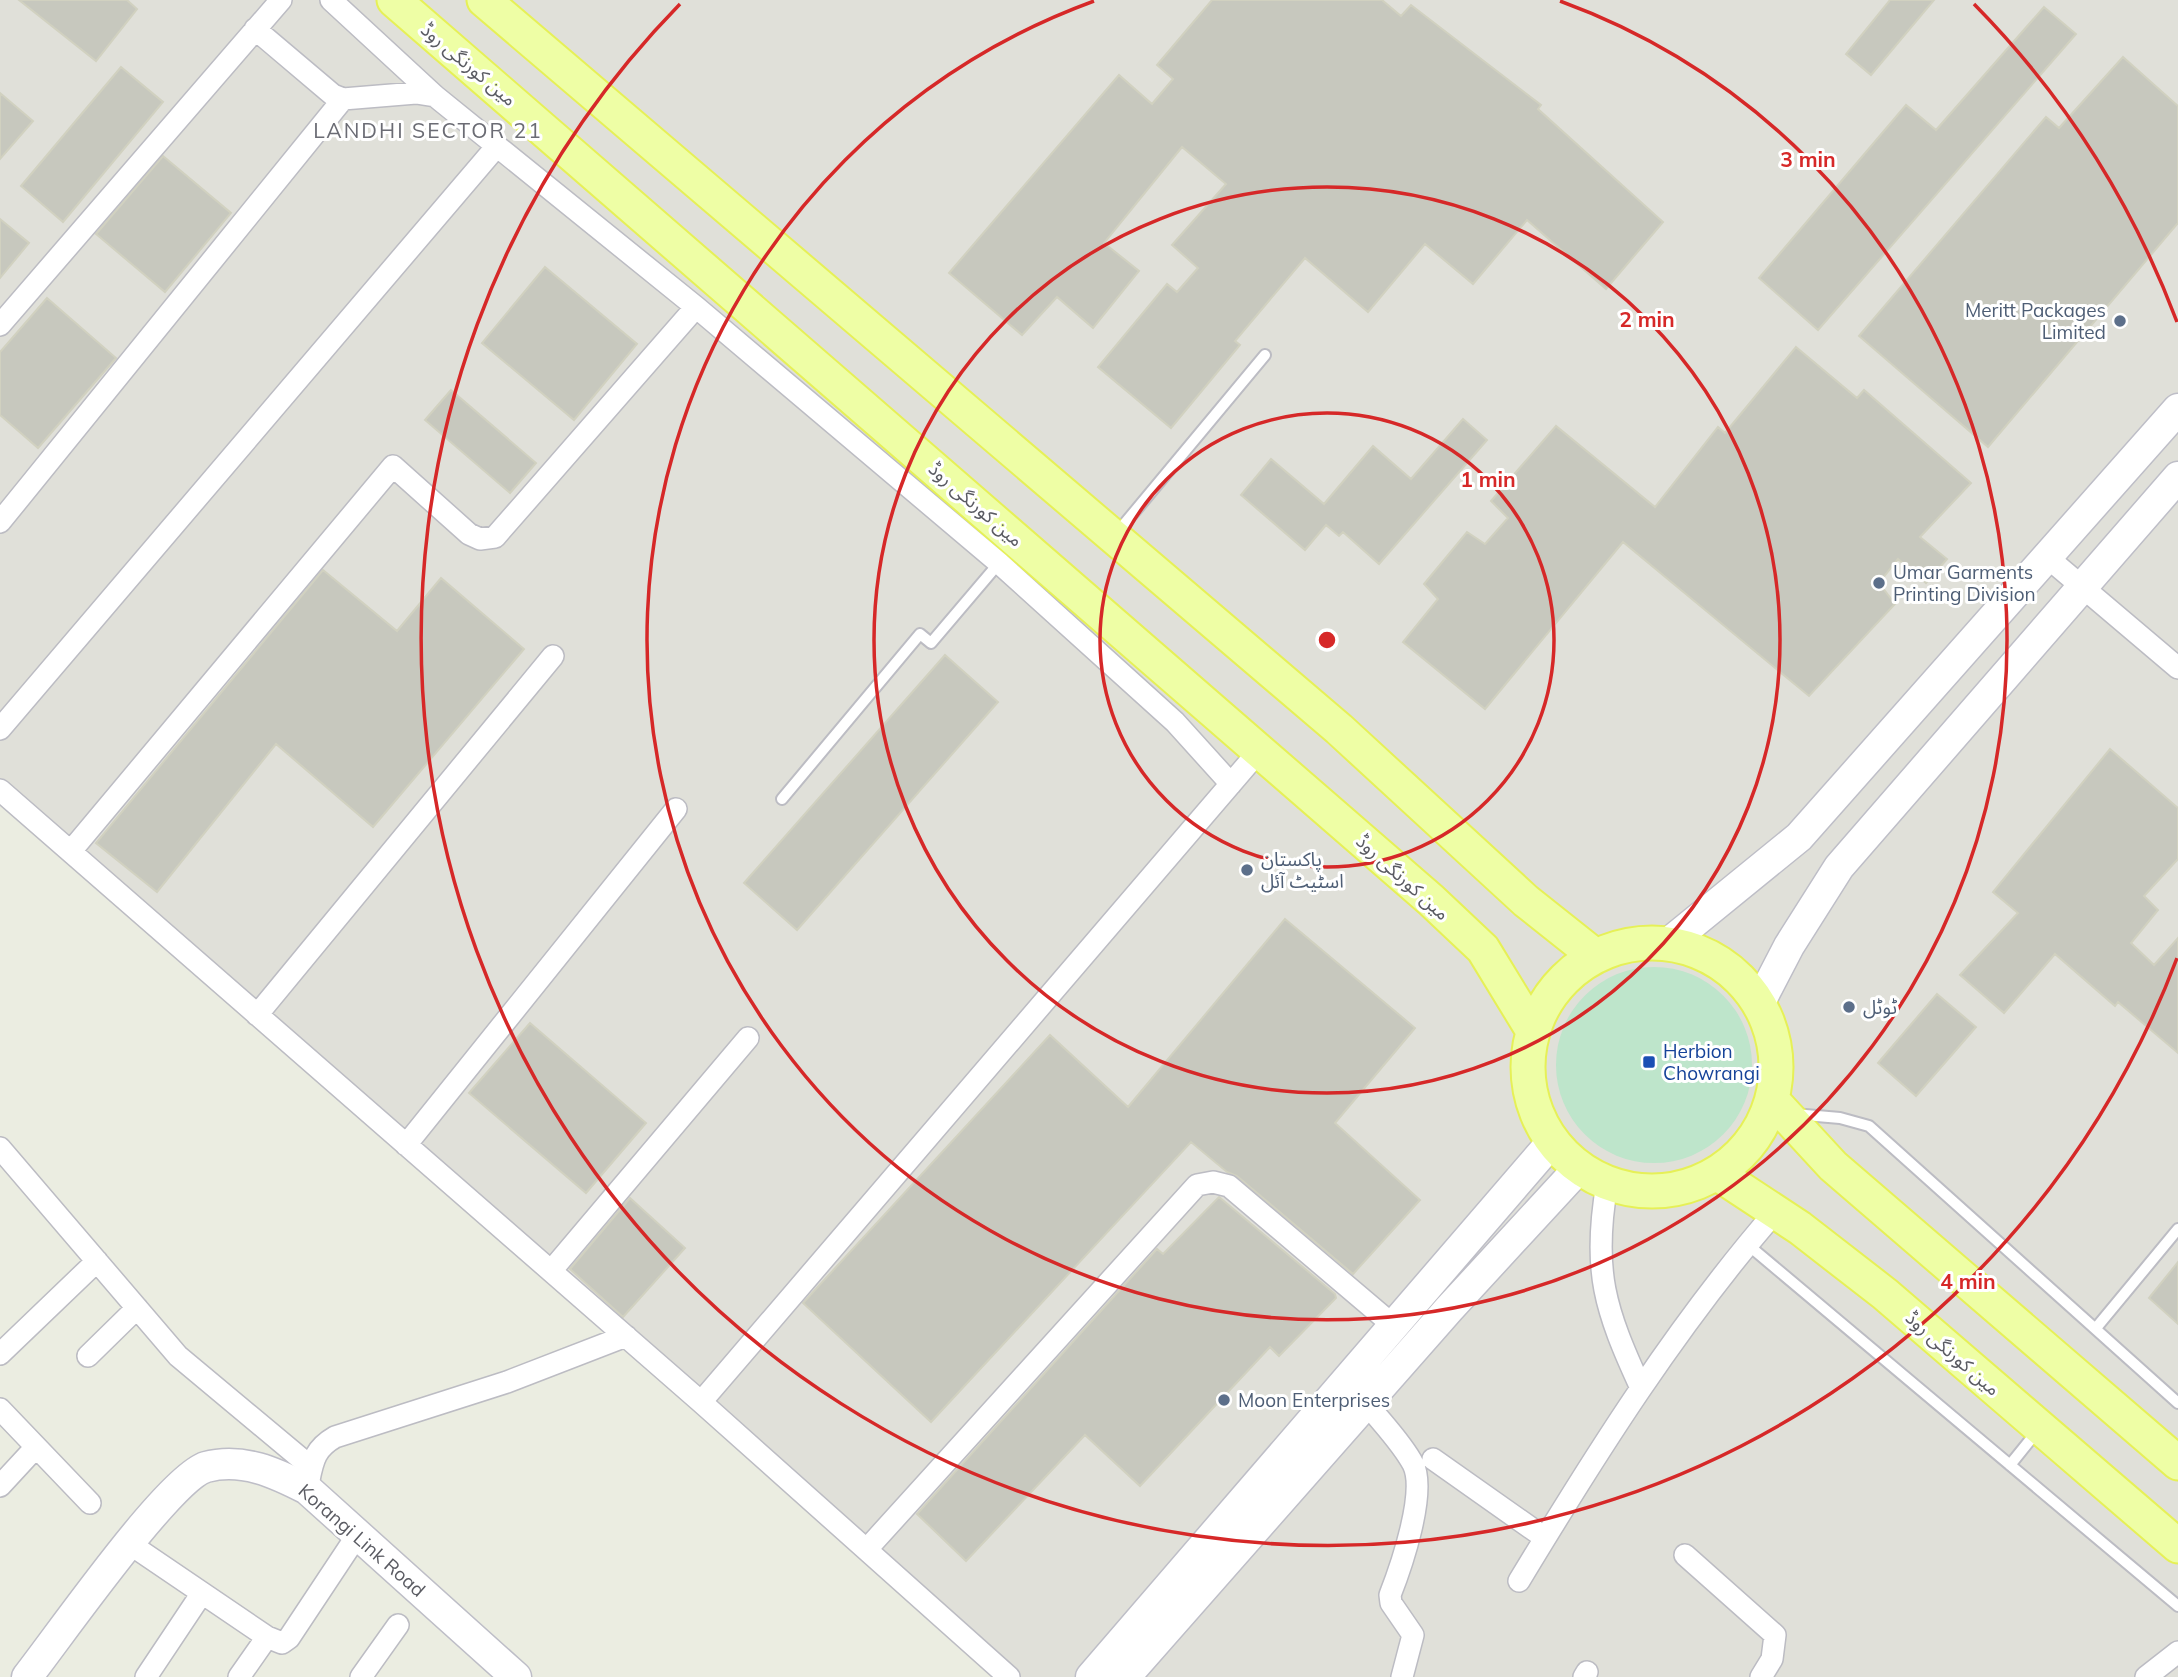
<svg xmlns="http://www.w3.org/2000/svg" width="2178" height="1677" font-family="Mulish,'Noto Sans Arabic',sans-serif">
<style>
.industrial{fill:#e0e0d9}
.green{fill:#bee5cb}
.building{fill:#c7c8be;stroke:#d1d1c0;stroke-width:2}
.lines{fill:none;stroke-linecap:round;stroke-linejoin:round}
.lane-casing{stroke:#bcbcc3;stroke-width:14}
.street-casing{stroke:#bcbcc3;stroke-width:24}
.secondary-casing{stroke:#bebec7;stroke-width:33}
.primary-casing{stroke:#e6f057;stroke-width:37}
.lane{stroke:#fff;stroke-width:10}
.street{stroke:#fff;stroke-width:21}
.secondary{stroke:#fff;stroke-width:30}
.primary{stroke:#eefea5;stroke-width:33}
.ring{fill:none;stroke:#d62828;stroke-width:3.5}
.service-dot{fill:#5c6f8a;stroke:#fff;stroke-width:2.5}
.transit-dot{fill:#1a4fb4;stroke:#fff;stroke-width:2.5}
.labels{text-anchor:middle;stroke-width:6;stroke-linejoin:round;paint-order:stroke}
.street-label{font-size:19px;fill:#5a5b62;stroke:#fff}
.service-label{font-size:19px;fill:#4e5e75;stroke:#fff;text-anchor:start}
.transit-label{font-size:19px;fill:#164399;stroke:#fff;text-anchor:start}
.neighbourhood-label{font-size:21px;letter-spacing:2px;fill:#6b6c74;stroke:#fff}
.centre{fill:#d62828;stroke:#fff;stroke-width:3.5}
.ring-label{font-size:21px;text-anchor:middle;font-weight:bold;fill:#d62828;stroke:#fff;stroke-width:6;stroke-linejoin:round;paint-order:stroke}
</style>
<rect width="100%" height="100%" fill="#ebede1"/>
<path class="industrial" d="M0 0H2178V1677H998L0 779Z"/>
<path class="green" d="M1556 1065a98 98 0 1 1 196 0a98 98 0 1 1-196 0Z"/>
<path class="building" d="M19 0H127L137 9 96 61Z
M1212 0H1382L1401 16 1411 5 1541 105 1538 109 1663 222 1606 289 1527 220 1473 284 1425 244 1368 312 1305 258 1235 341 1240 345 1171 428 1098 367 1167 284 1177 292 1198 268 1172 245 1226 184 1182 147 1104 243 1139 271 1093 328 1057 297 1022 335 949 273 1119 75 1152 104 1173 79 1157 65Z
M1890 0H1934L1871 75 1846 54Z
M2044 7 2076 34 1818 330 1759 278 1906 105 1936 130Z
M2123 57 2178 106V223L1988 447 1859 336 2046 117 2059 128Z
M121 67 163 102 63 222 21 186Z
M0 93 33 121 0 159Z
M163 156 231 213 165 292 96 234Z
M0 219 29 243 0 278Z
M545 267 637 344 574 420 482 343Z
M47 298 116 358 38 448 0 415V352Z
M1796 347 1857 398 1864 390 1971 483 1920 537 1947 559 1926 583 1898 559 1879 583 1895 604 1809 696 1623 542 1485 709 1403 642 1438 599 1424 584 1467 532 1485 544 1508 518 1491 501 1556 426 1655 507 1718 427 1725 433Z
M451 390 536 463 510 493 425 420Z
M1463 419 1487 440 1379 564 1343 532 1339 536 1326 525 1305 550 1241 495 1271 459 1324 504 1373 446 1411 479Z
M323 570 397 631 441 578 524 649 373 827 276 744 157 892 96 843Z
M945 655 998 702 797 930 744 883Z
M2110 749 2178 808V859L2144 896 2158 910 2131 943 2154 965 2178 938V1053L2118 1002 2115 1006 2055 954 2004 1013 1960 975 2018 913 1993 892Z
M1285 919 1415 1028 1335 1123 1420 1200 1353 1274 1237 1176 1227 1172 1191 1142 931 1422 803 1303 1050 1035 1128 1107Z
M1937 994 1976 1027 1916 1096 1878 1063Z
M530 1023 646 1123 586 1193 469 1093Z
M1219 1197 1335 1294 1336 1298 1279 1356 1270 1347 1140 1486 1085 1435 966 1561 917 1514 1157 1249 1163 1254Z
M630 1198 685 1248 623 1317 570 1269Z
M2178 1262V1324L2149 1298Z"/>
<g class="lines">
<defs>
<path id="lane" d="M1116 534 1265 355
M782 799 920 634 931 643 999 563
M1794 1114 1840 1118 1869 1126 2178 1403
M1747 1244 2178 1606
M2096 1328 2178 1229
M2010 1465 2039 1429"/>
<path id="street" d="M331 0 435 96 696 307 999 563 1175 722 1231 784
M255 29 333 95 343 99 416 93 435 96
M0 325 281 0
M0 522 343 99
M2047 557 2178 668
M0 729 497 146
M0 790 701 1402 1009 1677
M71 851 393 466 469 534 480 539 495 537 696 307
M257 1015 553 656
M406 1145 676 809
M0 1148 178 1356 311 1467
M1607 1184C1592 1271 1605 1310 1641 1388
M551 1271 748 1038
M0 1354 97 1261
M88 1356 137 1308
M701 1402 1259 751
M1367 1404C1382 1423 1402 1443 1413 1464 1427 1492 1401 1567 1390 1595L1391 1603 1413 1635 1402 1677
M0 1409 90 1503
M1433 1459 1545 1538
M309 1480C313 1459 316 1448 335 1437L507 1382 626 1336
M0 1486 36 1447
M130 1544 267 1637 282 1643 289 1638 358 1534
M867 1549 1197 1185 1213 1182 1229 1186 1394 1326
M1685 1555 1775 1635 1772 1659 1761 1677
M1519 1581C1597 1452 1677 1325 1776 1211
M146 1677 202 1593
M239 1677 267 1637
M361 1677 398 1625
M1584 1677 1587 1672
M2146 1677 2178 1652"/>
<path id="secondary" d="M1670 942 1799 837 2178 409
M1760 1002 1789 946 1839 867 2178 477
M27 1677C57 1639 169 1478 206 1467 242 1457 276 1473 307 1489L516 1677
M1091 1677 1551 1143
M1125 1677 1449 1309 1579 1168"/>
<path id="primary" d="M394 0 1431 900 1483 949 1533 1031
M484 0 1339 729 1526 901 1594 955
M1528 1067a124 124 0 1 1 248 0a124 124 0 1 1-248 0Z
M1773 1101 1833 1166 2178 1463
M1718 1174 1800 1228 1885 1294 2178 1546"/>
</defs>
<use href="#lane" class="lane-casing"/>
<use href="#street" class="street-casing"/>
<use href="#secondary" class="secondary-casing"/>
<use href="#primary" class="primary-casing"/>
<use href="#lane" class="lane"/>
<use href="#street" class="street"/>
<use href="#secondary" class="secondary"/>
<use href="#primary" class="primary"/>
</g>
<g class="ring">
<circle cx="1327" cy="640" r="227"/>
<circle cx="1327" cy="640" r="453"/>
<path d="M1560 1A680 680 0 1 1 1094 1"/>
<path d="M2177 958A907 907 0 1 1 680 4M1974 4A907 907 0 0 1 2177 322"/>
</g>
<g class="service-dot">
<circle cx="2120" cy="321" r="7"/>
<circle cx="1879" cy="583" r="7"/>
<circle cx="1247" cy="870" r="7"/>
<circle cx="1849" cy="1007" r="7"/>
<circle cx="1224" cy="1400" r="7"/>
</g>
<rect class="transit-dot" x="1642" y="1055" width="14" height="14" rx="3.5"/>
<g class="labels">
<g class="street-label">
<text transform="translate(469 64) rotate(40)" y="7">مین کورنگی روڈ</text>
<text transform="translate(976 504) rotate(41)" y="7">مین کورنگی روڈ</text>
<text transform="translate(1403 877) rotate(42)" y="7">مین کورنگی روڈ</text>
<text transform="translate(1953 1353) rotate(41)" y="7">مین کورنگی روڈ</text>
<text transform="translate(362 1540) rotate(41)" y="7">Korangi Link Road</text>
</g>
<g class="service-label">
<text x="2106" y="317" text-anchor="end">Meritt Packages<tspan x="2106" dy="22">Limited</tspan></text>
<text x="1893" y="579">Umar Garments<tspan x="1893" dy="22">Printing Division</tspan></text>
<text x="1261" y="866">پاکستان<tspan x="1261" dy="22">اسٹیٹ آئل</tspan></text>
<text x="1863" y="1014">ٹوٹل</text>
<text x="1238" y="1407">Moon Enterprises</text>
</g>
<g class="transit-label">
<text x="1663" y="1058">Herbion<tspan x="1663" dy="22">Chowrangi</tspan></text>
</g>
<g class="neighbourhood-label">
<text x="428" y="138">LANDHI SECTOR 21</text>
</g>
</g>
<circle cx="1327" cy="640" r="10" class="centre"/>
<g class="ring-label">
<text x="1808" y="167">3 min</text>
<text x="1647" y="327">2 min</text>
<text x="1488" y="487">1 min</text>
<text x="1968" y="1289">4 min</text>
</g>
</svg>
